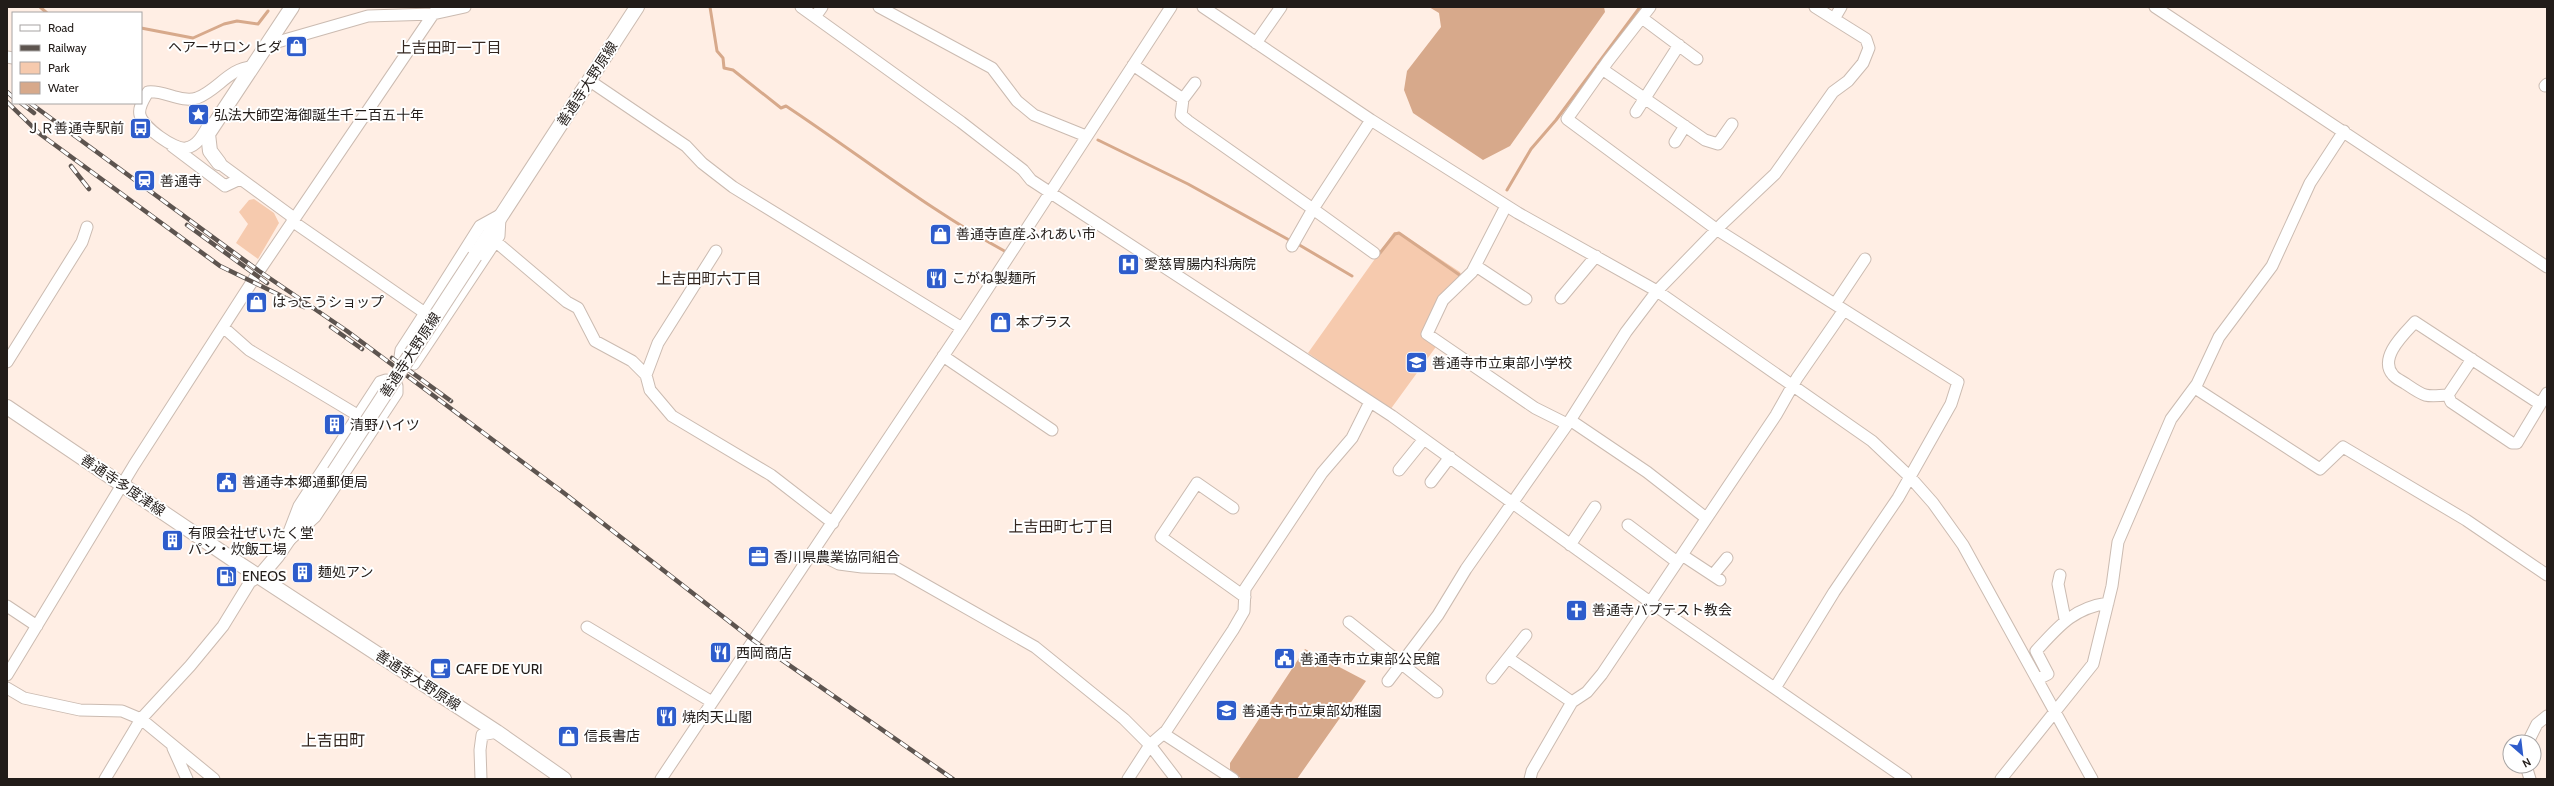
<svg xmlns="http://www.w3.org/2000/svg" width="2554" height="786" font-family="Cabin,'Noto Sans JP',sans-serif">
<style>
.green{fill:#f6caae}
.water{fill:#d7a98b}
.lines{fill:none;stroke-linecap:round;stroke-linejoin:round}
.stream{stroke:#d7a98b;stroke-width:3}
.minor-casing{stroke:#cbbbb1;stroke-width:13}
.major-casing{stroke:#cbbbb1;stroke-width:16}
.minor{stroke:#fff;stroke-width:11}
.major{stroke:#fff;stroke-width:14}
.rail-casing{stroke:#5d544f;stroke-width:4.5}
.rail{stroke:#fff;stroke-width:3;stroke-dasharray:9;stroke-linecap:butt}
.major-bridge-casing{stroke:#cbbbb1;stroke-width:16;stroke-linecap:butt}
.major-bridge{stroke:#fff;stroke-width:14}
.labels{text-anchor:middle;stroke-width:4;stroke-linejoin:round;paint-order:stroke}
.poi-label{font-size:14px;fill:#221c19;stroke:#fff;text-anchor:start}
.street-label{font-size:14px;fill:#221c19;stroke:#fff}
.neighbourhood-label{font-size:15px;fill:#342720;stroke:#fff}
.quarter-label{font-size:16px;fill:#342720;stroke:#fff}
</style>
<rect width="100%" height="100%" fill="#ffeee4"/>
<path class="green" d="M254 199 274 213 279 223 258 259 236 243 248 224 239 212 249 200Z
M1394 232H1399L1460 272 1462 277 1423 334 1438 344 1390 410 1308 353Z"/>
<path class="water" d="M1429 7H1604L1605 12 1510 146 1483 160 1413 113 1404 90 1407 71 1441 27 1439 13Z
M1305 649 1366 681 1297 779H1242L1230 771V763Z"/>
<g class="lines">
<path class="stream" d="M40 7 47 13
M710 7 717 51 723 58 724 68 733 70 781 108 786 106C860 155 930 211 1008 253
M141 28 193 38 224 24 237 21 258 24 268 11
M1098 140 1188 184 1291 241
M1507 190 1531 149 1556 120 1640 7
M1296 243 1352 276
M1380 253 1395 234 1399 233 1461 276"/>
<defs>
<path id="minor" d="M801 7 961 122 1023 170 1031 180 1392 416 1650 602 1906 779
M879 7 992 68 1017 101 1034 115 1086 136
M1203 7 1371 120 1518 213 1657 291 1872 441 1910 477 1933 503 1963 545 2092 779
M1650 7 1608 61 1567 119 1716 229 1958 382 1951 404 1898 498 1834 592 1775 688
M1815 7 1834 19
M2155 7 2547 267
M815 17 822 7
M1642 18 1697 59
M1256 43 1281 7
M267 45 368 16 433 14 465 7
M7 57 13 58
M1133 65 1183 99 1181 115 1188 121 1313 209 1371 120
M1602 69 1705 140 1718 144 1732 124
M590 81 686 146 702 163 733 187 962 328
M2545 86 2547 84
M1183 99 1195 83
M1636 112 1679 45
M209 124C204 133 198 146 186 148 174 150 143 127 140 115 138 107 144 99 148 92 164 90 181 103 197 98 218 90 229 68 252 67
M1675 142 1685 126
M172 146 225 186 240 179
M219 163 294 218
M1506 206 1472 272 1443 300 1427 334 1535 408 1567 424
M292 221 425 313 480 226 500 215
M495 241 567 302 578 308 595 341 632 361 646 375 650 390 672 416 771 475 833 523
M1292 246 1313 209 1374 253
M1476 266 1526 299
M1561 298 1596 256
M1835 304 1865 259
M425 313 401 350 400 357 414 364 499 236 500 218
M223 327 249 350 359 416
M943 356 1052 430
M7 362 82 242 87 227
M646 375 658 343 716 251
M386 380 397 386V393L315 517 284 545 299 506 380 382Z
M2195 388 2320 469 2343 447 2466 520 2547 575
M2448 395 2472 359
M2540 404 2415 322C2404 334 2378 358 2393 375 2396 379 2402 381 2406 384 2425 397 2425 397 2448 395L2451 402 2512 443H2517L2547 393
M1570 420 1647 472 1706 518
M1399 470 1424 439
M1431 482 1450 457
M1233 508 1197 483 1161 537 1245 597
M1628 525 1677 562
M1570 545 1595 507
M813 551 839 564 862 567 896 568 1035 647 1124 719 1150 745 1176 779
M1682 555 1720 580
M1713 575 1727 558
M2060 575 2058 584 2065 619
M7 606 37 626
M1349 622 1437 692
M587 627 712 702
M1508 658 1572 702
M7 675 134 465 259 271 438 7
M1492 678 1526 635
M2038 679 2048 674 2036 651C2058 627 2073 608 2108 603
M1388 681 1438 615 1466 569 1569 422 1626 332 1657 291 1722 224 1775 174 1833 92 1848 81 1863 63 1869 48 1866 39 1834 19 1841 7
M7 688 24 698 80 710 122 711 141 719 214 779
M1164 734 1233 779
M2528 742 2537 724 2547 716
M173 748 187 779
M2526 766 2530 779
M105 779 141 719 190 666 223 626 250 582 260 576
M481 779 480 750 482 735 497 732
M661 779 962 328 1171 7
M1128 779 1150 745 1166 731 1233 630 1244 611 1245 589 1322 473 1352 438 1370 402
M1530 779 1532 771 1572 702 1587 692 1602 674 1776 415 1797 378 1844 310
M2001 779 2093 664 2112 586 2118 542 2171 419 2197 384 2219 337 2272 266 2310 183 2344 131"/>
<path id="major" d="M219 163 210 151 208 134 292 7
M475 256 637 7
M7 407 232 559 497 732 564 779
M260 576 277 556 334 472"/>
</defs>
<use href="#minor" class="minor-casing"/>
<use href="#major" class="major-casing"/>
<use href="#minor" class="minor"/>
<use href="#major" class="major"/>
<defs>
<path id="rail" d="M7 92 13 97
M7 102 40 134 220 266 304 307
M21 103 34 113
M30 103 259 271 347 331 564 493 753 640 953 779
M71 166 89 189
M187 225 267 283
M331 327 362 349
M392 358 451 401"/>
</defs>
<use href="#rail" class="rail-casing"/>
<use href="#rail" class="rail"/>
<defs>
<path id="major-bridge" d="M334 472 475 256"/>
</defs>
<use href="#major-bridge" class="major-bridge-casing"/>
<use href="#major-bridge" class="major-bridge"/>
</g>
<defs>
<symbol id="shop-square" viewBox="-11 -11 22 22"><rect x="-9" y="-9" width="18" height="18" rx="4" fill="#2e5ccb" stroke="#fff"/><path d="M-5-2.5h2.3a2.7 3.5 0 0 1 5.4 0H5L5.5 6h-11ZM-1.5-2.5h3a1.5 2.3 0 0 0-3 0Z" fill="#fff"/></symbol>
<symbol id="sight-square" viewBox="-11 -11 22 22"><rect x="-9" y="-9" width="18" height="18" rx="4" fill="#2e5ccb" stroke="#fff"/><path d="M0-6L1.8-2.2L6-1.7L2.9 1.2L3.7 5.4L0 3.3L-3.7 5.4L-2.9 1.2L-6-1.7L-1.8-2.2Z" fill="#fff"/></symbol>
<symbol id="bus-square" viewBox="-11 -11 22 22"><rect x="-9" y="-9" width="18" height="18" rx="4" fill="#2e5ccb" stroke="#fff"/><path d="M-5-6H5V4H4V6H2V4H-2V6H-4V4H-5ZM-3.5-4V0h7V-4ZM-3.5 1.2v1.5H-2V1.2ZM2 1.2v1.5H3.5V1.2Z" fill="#fff"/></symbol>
<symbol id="station-square" viewBox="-11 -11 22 22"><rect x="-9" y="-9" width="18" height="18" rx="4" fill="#2e5ccb" stroke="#fff"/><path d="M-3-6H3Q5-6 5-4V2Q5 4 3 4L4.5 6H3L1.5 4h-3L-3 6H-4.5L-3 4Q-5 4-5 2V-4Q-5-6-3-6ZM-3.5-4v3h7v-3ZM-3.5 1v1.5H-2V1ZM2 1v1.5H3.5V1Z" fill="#fff"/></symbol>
<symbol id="hospital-square" viewBox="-11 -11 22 22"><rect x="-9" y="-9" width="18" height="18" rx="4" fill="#2e5ccb" stroke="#fff"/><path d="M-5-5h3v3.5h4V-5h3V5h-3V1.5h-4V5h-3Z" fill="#fff"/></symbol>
<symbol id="restaurant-square" viewBox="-11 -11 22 22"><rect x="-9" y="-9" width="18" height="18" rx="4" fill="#2e5ccb" stroke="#fff"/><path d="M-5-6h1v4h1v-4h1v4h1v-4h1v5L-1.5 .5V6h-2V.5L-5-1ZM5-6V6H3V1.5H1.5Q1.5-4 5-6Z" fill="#fff"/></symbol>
<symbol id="school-square" viewBox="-11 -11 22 22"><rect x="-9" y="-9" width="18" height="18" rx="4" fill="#2e5ccb" stroke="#fff"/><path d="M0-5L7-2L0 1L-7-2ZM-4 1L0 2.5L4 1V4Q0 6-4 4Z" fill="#fff"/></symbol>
<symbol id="building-square" viewBox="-11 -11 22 22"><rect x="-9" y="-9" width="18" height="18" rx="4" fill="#2e5ccb" stroke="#fff"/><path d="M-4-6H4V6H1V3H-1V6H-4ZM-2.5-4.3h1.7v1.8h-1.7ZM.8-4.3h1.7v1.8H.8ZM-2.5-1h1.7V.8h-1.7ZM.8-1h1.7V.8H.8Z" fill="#fff"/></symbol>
<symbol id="civic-square" viewBox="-11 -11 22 22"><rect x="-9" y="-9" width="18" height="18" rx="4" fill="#2e5ccb" stroke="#fff"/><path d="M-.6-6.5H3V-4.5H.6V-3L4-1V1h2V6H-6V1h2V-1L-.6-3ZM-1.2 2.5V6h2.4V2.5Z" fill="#fff"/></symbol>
<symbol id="office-square" viewBox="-11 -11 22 22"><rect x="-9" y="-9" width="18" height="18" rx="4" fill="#2e5ccb" stroke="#fff"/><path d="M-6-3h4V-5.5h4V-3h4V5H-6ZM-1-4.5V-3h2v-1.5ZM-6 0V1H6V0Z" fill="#fff"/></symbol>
<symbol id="fuel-square" viewBox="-11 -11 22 22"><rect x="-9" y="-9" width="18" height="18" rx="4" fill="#2e5ccb" stroke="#fff"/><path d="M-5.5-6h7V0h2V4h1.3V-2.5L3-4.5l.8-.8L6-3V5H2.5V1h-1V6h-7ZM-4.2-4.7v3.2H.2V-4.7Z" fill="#fff"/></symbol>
<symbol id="church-square" viewBox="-11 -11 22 22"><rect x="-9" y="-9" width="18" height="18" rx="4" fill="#2e5ccb" stroke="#fff"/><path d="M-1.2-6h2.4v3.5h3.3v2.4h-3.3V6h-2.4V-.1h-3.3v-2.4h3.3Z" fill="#fff"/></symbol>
<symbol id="cafe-square" viewBox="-11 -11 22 22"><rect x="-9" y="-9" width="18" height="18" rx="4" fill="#2e5ccb" stroke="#fff"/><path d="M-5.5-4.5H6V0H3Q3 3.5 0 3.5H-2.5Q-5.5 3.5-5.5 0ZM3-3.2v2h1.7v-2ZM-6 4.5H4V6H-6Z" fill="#fff"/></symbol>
</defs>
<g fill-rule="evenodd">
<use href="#shop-square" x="284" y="34" width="25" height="25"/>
<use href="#sight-square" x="186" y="102" width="25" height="25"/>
<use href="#bus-square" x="128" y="116" width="25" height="25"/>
<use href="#station-square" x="132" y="168" width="25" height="25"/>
<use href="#shop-square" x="928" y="222" width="25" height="25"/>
<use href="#hospital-square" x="1116" y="252" width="25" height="25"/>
<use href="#restaurant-square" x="924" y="266" width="25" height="25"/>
<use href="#shop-square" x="244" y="290" width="25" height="25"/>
<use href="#shop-square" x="988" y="310" width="25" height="25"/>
<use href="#school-square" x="1404" y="350" width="25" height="25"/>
<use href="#building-square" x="322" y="412" width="25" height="25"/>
<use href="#civic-square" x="214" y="470" width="25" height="25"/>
<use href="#building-square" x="160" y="528" width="25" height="25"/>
<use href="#office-square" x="746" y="544" width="25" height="25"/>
<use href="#building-square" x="290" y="560" width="25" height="25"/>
<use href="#fuel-square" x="214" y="564" width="25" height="25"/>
<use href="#church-square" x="1564" y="598" width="25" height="25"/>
<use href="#restaurant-square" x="708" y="640" width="25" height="25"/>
<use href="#civic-square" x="1272" y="646" width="25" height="25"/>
<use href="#cafe-square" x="428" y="656" width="25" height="25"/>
<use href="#school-square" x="1214" y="698" width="25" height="25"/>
<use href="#restaurant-square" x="654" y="704" width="25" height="25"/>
<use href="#shop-square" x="556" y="724" width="25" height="25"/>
</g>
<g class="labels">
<g class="poi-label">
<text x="282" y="52" text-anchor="end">ヘアーサロン ヒダ</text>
<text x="214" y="120">弘法大師空海御誕生千二百五十年</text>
<text x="124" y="133" text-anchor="end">ＪＲ善通寺駅前</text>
<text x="160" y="186">善通寺</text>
<text x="956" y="239">善通寺直産ふれあい市</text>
<text x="1144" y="269">愛慈胃腸内科病院</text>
<text x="952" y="283">こがね製麺所</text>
<text x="272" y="307">はっこうショップ</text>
<text x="1016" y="327">本プラス</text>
<text x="1432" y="368">善通寺市立東部小学校</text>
<text x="350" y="430">清野ハイツ</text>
<text x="242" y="487">善通寺本郷通郵便局</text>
<text x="188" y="538">有限会社ぜいたく堂<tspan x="188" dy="16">パン・炊飯工場</tspan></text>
<text x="774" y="562">香川県農業協同組合</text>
<text x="318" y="577">麺処アン</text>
<text x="242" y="581">ENEOS</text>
<text x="1592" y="615">善通寺バプテスト教会</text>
<text x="736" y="658">西岡商店</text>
<text x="1300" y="664">善通寺市立東部公民館</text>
<text x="456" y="674">CAFE DE YURI</text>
<text x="1242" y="716">善通寺市立東部幼稚園</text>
<text x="682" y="722">焼肉天山閣</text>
<text x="584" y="741">信長書店</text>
</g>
<g class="street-label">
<text transform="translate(587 84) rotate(-57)" y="5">善通寺大野原線</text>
<text transform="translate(410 355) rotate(-57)" y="5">善通寺大野原線</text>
<text transform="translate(123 485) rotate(34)" y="5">善通寺多度津線</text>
<text transform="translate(418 680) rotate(33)" y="5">善通寺大野原線</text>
</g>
<g class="neighbourhood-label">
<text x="449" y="53">上吉田町一丁目</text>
<text x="709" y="284">上吉田町六丁目</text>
<text x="1061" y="532">上吉田町七丁目</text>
</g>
<g class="quarter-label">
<text x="333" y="746">上吉田町</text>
</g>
</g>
<rect width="2554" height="786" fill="none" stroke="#221c19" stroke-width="16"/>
<rect x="12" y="12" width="130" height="92" fill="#ffffff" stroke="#a7a4a3"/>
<rect x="20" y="25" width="20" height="6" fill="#ffffff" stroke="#a7a4a3"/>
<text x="48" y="32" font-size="12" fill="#221c19">Road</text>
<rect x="20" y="45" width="20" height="6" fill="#5d544f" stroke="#a7a4a3"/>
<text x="48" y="52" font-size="12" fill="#221c19">Railway</text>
<rect x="20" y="62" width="20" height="12" fill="#f6caae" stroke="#a7a4a3"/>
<text x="48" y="72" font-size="12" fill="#221c19">Park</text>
<rect x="20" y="82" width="20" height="12" fill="#d7a98b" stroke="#a7a4a3"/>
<text x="48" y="92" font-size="12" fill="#221c19">Water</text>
<g transform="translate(2522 754) rotate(152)"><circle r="19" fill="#ffffff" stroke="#a7a4a3"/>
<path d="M0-3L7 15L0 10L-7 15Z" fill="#2e5ccb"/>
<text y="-6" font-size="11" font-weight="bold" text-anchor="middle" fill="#221c19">N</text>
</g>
</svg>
